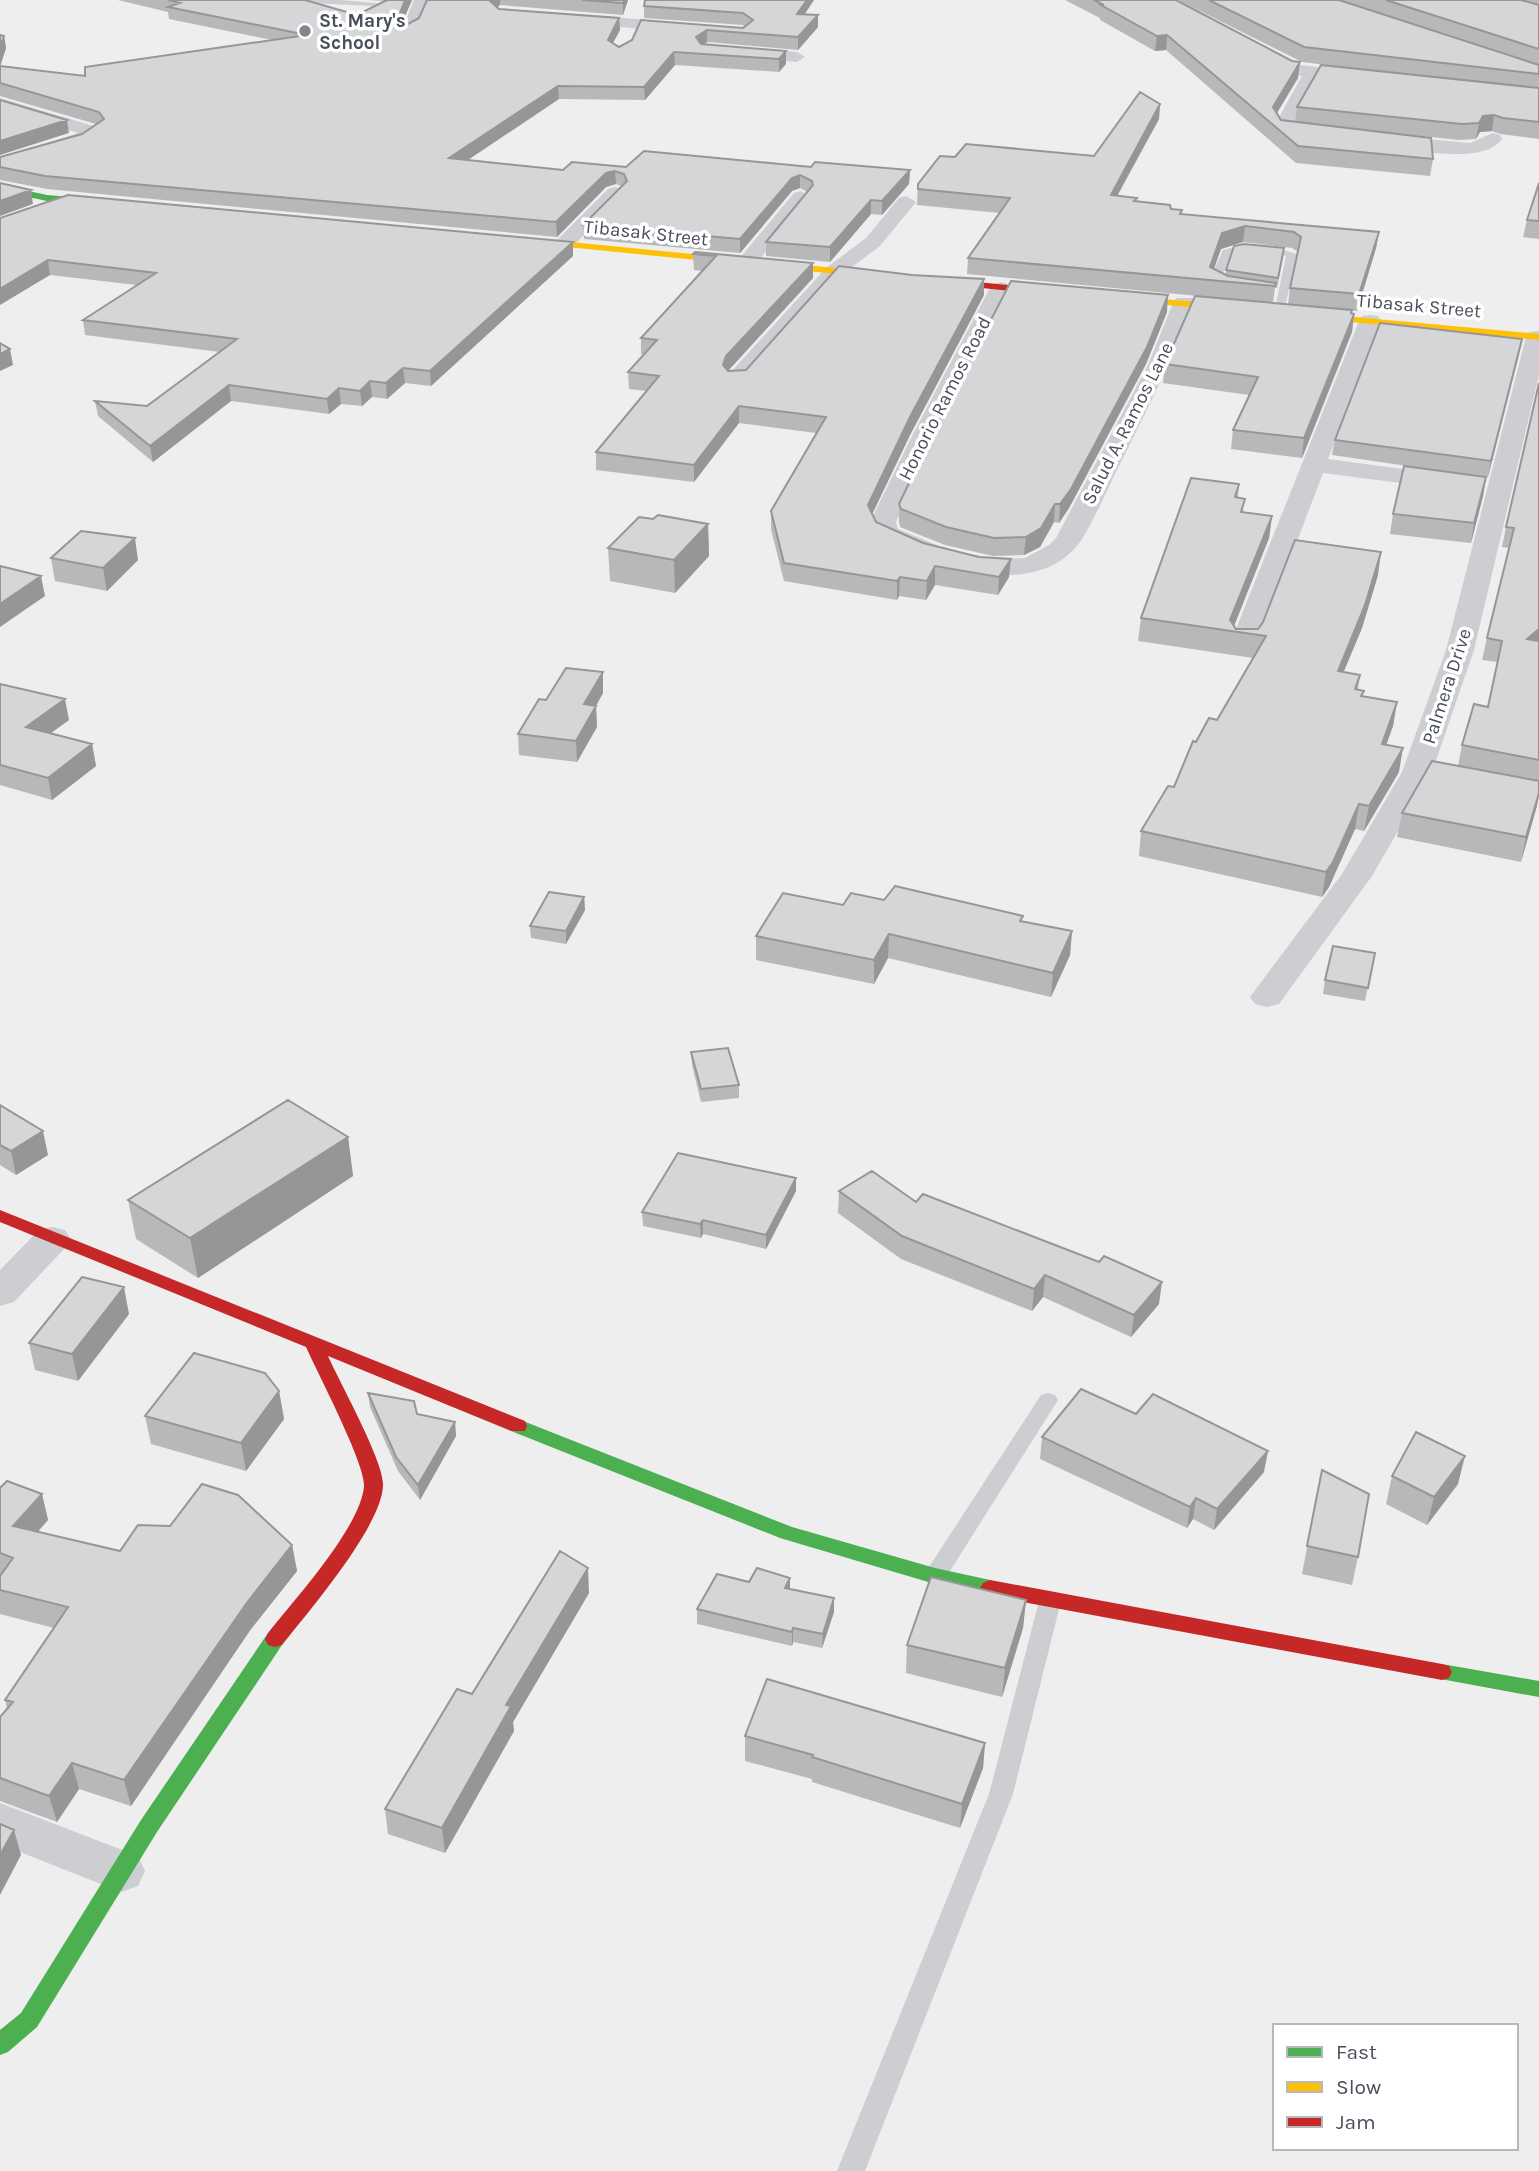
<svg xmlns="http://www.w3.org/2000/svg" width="1539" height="2171" font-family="Karla,sans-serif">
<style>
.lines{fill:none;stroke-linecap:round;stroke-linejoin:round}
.lane{fill:#ccced1;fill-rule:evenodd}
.street{fill:#ccced1;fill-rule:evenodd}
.fast{fill:#4caf50;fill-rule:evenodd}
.slow{fill:#ffc107;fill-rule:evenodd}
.jam{fill:#c62828;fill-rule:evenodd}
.wall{fill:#b8b8ba}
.shaded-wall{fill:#969697}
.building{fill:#d6d6d8;stroke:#969697;stroke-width:2}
.poi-dot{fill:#82868d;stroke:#fff;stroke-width:2.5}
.labels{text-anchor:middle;stroke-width:7;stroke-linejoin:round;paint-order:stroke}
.far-poi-label{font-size:19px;font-weight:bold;fill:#474e59;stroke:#fff;text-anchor:start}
.far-street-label{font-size:19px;fill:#474e59;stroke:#fff}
</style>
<rect width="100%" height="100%" fill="#efeeee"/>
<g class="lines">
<path class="lane" d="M285 0H340L398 5 394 7 289 2Z
M1242 245 1268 246 1297 254 1283 315 1274 313 1286 256C1269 252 1249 248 1231 254L1221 278 1230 285V289H1222L1210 279 1223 250Z
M1048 1393 1055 1395 1058 1400 943 1582 935 1584 927 1582 924 1576 927 1570 1041 1395Z
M1050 1592 1058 1595 1061 1601 1013 1794 865 2171H837L989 1794 1039 1601 1042 1595Z"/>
<path class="street" d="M414 0H430L418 29 410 34 402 29Z
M574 14 685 23 693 28 685 33 568 22 566 19 568 16Z
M1256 45 1301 65 1363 73 1372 78 1363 83 1318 78 1292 126 1321 129 1330 135C1319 146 1283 139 1273 128L1302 76 1291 74 1250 54 1248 50 1250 46Z
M738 47 797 52 805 57 797 62 732 56 730 52Z
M0 98 100 128 103 132 83 145 0 170V158L78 133 0 109Z
M1493 133 1500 135 1502 139C1482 166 1415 149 1384 147L1375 141 1384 135 1470 143Z
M615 187 622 189 625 193 622 197 571 248H557L554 244 557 240 608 189Z
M801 191 811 197 808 201 753 267H739L736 263 739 259 794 193Z
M906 196 916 202 880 246 840 276 744 385H728L725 380 728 375 826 268 866 238 899 198Z
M1001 282 1008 284 1012 288 936 436 896 522 898 529 944 548 993 559 1025 558 1049 545 1056 538 1148 365 1173 303 1176 298H1192L1195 303C1173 358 1147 410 1121 462 1109 484 1091 530 1076 547 1030 601 929 565 877 538L870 522 912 436 990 288 994 284Z
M1370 315 1378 316 1381 321 1328 459 1447 475 1456 477 1459 482 1456 487 1447 489 1323 473 1258 644 1254 650 1244 652 1234 650 1230 644 1359 321 1362 316Z
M1539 331V375L1474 650 1432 772 1372 876 1279 1004 1267 1007 1255 1004 1250 997 1342 874 1402 772 1446 650 1526 337 1529 332Z
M52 1227 65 1230 71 1239 65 1248 14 1302 0 1306V1270L39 1230Z
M0 1803 138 1856 145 1871 138 1886 121 1892 0 1844Z"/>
<path class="fast" d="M0 185 47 195 108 200 112 203 108 206 47 201 0 191Z
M518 1419 792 1527 935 1568 990 1580 997 1583 1000 1588 997 1593 990 1596 935 1584 780 1538 511 1431 509 1426 511 1421Z
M275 1631 282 1633 285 1639 282 1645 157 1832 37 2027 8 2052 0 2055V2030L21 2013 141 1820 268 1633Z
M1442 1664 1539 1681V1697L1435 1678 1432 1672 1435 1666Z"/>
<path class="slow" d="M520 237 946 279 951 282 946 285 517 242V238Z
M1116 295 1244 306 1249 309 1244 312 1113 300 1111 298Z
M1301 312 1539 334V340L1298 317 1296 315Z"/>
<path class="jam" d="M946 279 1059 290 1064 293 1059 296 943 284 941 282Z
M0 1210 525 1421 527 1426 525 1431H511L328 1356C340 1383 382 1458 383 1483 385 1523 308 1612 282 1645L275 1647 268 1645 265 1639 268 1633C294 1600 361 1527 364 1486 366 1465 317 1372 306 1347L0 1222Z
M990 1580 1442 1664 1449 1666 1452 1672 1449 1678 1442 1680 990 1596 983 1593 980 1588 983 1583Z"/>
</g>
<path class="wall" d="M118 0H305L357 15 385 1 369 0H412L403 20 408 24 419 18 427 0H628L623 15 500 5 497 7 499 9 619 18 620 30 613 43 619 47 632 40 641 20 743 28 745 27 743 25 644 18V6L818 15V27L798 50 707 42 704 44 786 51V64L779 72 675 65 645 100 559 99 467 160 563 170 626 167H811L910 170 909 184 882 215 871 214 830 262 766 256V242L807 192 800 188 792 191 740 253 584 239 583 225 621 186 616 184 606 187 557 237 47 189 0 180V157L82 134 96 124 0 96V35L4 36 6 48 0 66 85 76 272 40 169 19 168 12Z
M1065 0H1176L1298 78 1276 113 1281 120 1295 122 1297 107 1375 71 1302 62 1178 0H1539V139L1500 134 1492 131 1480 132 1476 139 1459 140 1394 133 1433 159 1430 176 1296 163 1166 50 1155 51 1100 20V18Z
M1160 104 1159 119 1118 195 1136 202 1171 209 1182 214 1379 232 1376 248 1357 311 1288 304 1290 288 1298 252 1292 248 1243 242 1221 249 1214 268 1226 275V270L1283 258 1277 288H1275L1273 303 967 274 968 258 1000 213 917 205 918 184 955 157 1094 156Z
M1539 183V239L1523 237 1527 220Z
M0 218 573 256 431 386 405 383 387 399 372 397 362 406 341 404 329 414 231 401 153 462 98 416 95 401 147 406 220 352 85 335 83 320 137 285 50 275Z
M695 252 813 278 728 371 746 370 912 275 984 279V295L910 435 872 514 876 522 1009 577 998 595 935 585 926 600 899 596 897 600 784 581 771 529V511L816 433 739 423 694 482 596 470V452L647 391 629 389 628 372 644 355 641 354V338L703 271 694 270 693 254Z
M1167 312 1146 364 1069 508 1059 523 1054 522 1040 547 1024 555 993 556 945 545 900 527 899 522V504Z
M1352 313 1354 314 1352 332 1302 458 1231 449 1233 430 1249 395 1163 383 1165 364Z
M1522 339 1488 477H1486L1483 496 1471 543 1390 534 1393 514 1470 475 1332 455 1335 440Z
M1539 383V797L1521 862 1397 837 1402 813 1458 766 1462 745 1488 707 1498 662 1482 660 1487 638 1509 548 1502 547 1506 527Z
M1239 484 1238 497 1244 512 1272 516 1269 538 1234 626 1236 629H1258L1378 575 1362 628 1343 672 1360 675 1358 690 1363 696 1397 702 1393 726 1386 745 1399 772 1364 831 1355 829 1329 887 1322 897 1139 856 1141 831 1174 787 1196 742 1217 720 1253 658 1138 641 1141 618Z
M653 519 708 524 709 556 675 593 610 581 608 548Z
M51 558 138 560 107 591 55 581Z
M603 672V693L596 706 597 727 577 762 519 755 518 734 546 700Z
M0 684 69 720 51 733 92 744 96 766 52 800 0 785Z
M584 897 585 910 566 944 531 938 530 926Z
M884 900 1023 921 1072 931 1070 955 1051 997 888 958 874 984 756 960V936L843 905Z
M1375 953 1365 1001 1323 994 1325 980Z
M691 1052 739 1085V1098L701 1102 692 1065Z
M0 1105 48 1155 16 1175 0 1165Z
M348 1137 353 1176 198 1278 136 1239 128 1200Z
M796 1178V1191L766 1249 703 1234 701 1238 643 1226 642 1212Z
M839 1191 916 1202 1159 1304 1131 1337 1043 1297 1032 1311 901 1259 838 1213Z
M129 1314 78 1381 35 1370 29 1343Z
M279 1391 284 1419 246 1471 151 1444 145 1416Z
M368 1393 417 1414 455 1422 456 1436 420 1500 398 1471 370 1407Z
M1042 1437 1264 1472 1214 1530 1193 1519 1187 1528 1040 1459Z
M1322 1470 1358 1557 1352 1585 1302 1574Z
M1392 1476 1458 1484 1427 1525 1386 1504Z
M0 1488 42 1494 48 1520 38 1532 120 1551 292 1545 297 1571 251 1629 131 1806 79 1789 57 1822 0 1801V1717L7 1709 5 1700 54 1628 0 1614Z
M790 1578V1589L834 1598V1612L822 1648 793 1642 792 1646 697 1624V1609L749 1582Z
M589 1593 513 1722 514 1731 445 1853 388 1834 385 1809 472 1694Z
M1026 1600 1023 1628 1002 1697 906 1673 907 1645Z
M745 1736 985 1743 983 1768 960 1828 812 1782V1779L745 1761Z"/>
<path class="shaded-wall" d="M405 0H412L400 28 399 16Z
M489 0H500V5L490 12Z
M624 0H628L623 15V3Z
M807 0H814L797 26V14Z
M818 15V27L798 50V37Z
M619 18 620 30 608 52V40Z
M707 30V42L696 49V37Z
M1167 35 1166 50 1155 51 1157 36Z
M4 36 6 48 0 67V47Z
M786 51V64L779 72V59Z
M674 52 675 65 645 100 644 87Z
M1300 62 1298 78 1271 123 1273 107Z
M558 86 559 99 450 172 449 158Z
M1160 104 1159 119 1109 210 1111 195Z
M1494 115 1492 131 1480 132 1476 139 1479 123 1483 116Z
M67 120 69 133 0 155V141Z
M910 170 909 184 882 215V201Z
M615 171 616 184 606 187 557 237 556 222 606 173Z
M800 175V188L792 191 740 253V239L792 178Z
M31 190 33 204 0 216V201Z
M871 200V214L830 262V247Z
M1245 226 1243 242 1221 249 1210 280V267L1222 233Z
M1379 232 1376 248 1357 311 1359 294Z
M573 242V256L431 386 430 371Z
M48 260 50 275 0 305V289Z
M813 263V278L726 373 723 365 726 356Z
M984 279V295L910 435 868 523V505L910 417Z
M1168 295 1167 312 1146 364 1069 508 1059 523 1060 504Z
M1354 314 1352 332 1302 458 1304 438Z
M1522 339 1519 354 1488 477 1491 461Z
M10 349 13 365 0 371V354Z
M403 368 405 383 387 399 386 383Z
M370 381 372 397 362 406 360 391Z
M229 385 231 401 153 462 150 446Z
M339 388 341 404 329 414 327 399Z
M739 406V423L694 482V465Z
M1486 477 1483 496 1471 543 1474 523Z
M1055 504 1054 522 1040 547 1024 555 1026 537Z
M1272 516 1269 538 1232 631 1230 620Z
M708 524 709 556 675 593 674 560Z
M135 538 138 560 107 591 103 568Z
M1381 552 1378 575 1362 628 1334 695 1338 671Z
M1011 559 1009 577 998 595 999 577Z
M935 566V585L926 600 927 581Z
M41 576 45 596 0 627V604Z
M900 577 899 596 897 600V581Z
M1539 629V647L1527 639Z
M603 672V693L585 725 584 704Z
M65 699 69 720 30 748 26 727Z
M1397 702 1393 726 1378 768 1382 744Z
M596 706 597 727 577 762 576 741Z
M92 744 96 766 52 800 48 778Z
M1403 748 1399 772 1364 831 1369 806Z
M1539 793 1537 806 1521 862 1526 837Z
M1359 804 1355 829 1329 887 1322 897 1326 872Z
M584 897 585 910 566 944V931Z
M1072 931 1070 955 1051 997 1053 973Z
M889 934 888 958 874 984V960Z
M43 1131 48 1155 16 1175 11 1151Z
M348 1137 353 1176 198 1278 190 1238Z
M796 1178V1191L766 1249V1235Z
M703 1220V1234L701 1238 700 1224Z
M1045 1275 1043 1297 1032 1311 1034 1289Z
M1162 1282 1159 1304 1131 1337 1134 1315Z
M124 1287 129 1314 78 1381 72 1354Z
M279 1391 284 1419 246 1471 241 1443Z
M455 1422 456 1436 420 1500 418 1485Z
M1268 1451 1264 1472 1214 1530 1217 1509Z
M1465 1456 1458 1484 1427 1525 1434 1497Z
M42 1494 48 1520 20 1551 13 1526Z
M1196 1498 1193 1519 1187 1528 1190 1507Z
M292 1545 297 1571 251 1629 131 1806 124 1780 246 1604Z
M588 1568 589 1593 513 1722 514 1731 445 1853 442 1828 506 1705Z
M790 1578V1592L785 1588Z
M834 1598V1612L822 1648 823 1634Z
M1026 1600 1023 1628 1002 1697 1005 1668Z
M793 1628V1642L792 1646V1632Z
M985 1743 983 1768 960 1828 962 1804Z
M72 1763 79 1789 57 1822 49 1796Z
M14 1830 21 1855 0 1895V1855Z"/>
<path class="building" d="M168 0H305L357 15 387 0H405L399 16 408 24 419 18 427 0H489L499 9 619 18 608 40 619 47 632 40 641 20 743 28 753 20 743 13 644 6 645 0H807L797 14 818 15 798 37 707 30 696 37 701 44 786 51 779 59 674 52 644 87 558 86 449 158 563 170 572 162 626 167 644 151 811 167 815 162 910 170 882 201 871 200 830 247 766 242 813 185 812 181 800 175 792 178 740 239 583 225 627 181 624 174 615 171 606 173 556 222 45 176 0 167V157L82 134 104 119 99 112 0 83V66L85 76V67L307 35 168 7 180 3Z
M582 0H624L623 3Z
M1094 0H1176L1292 61 1300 62 1273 107 1281 120 1431 138 1433 159 1298 146 1167 35 1157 36 1101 5H1104Z
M1209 0H1339L1539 65V74L1304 47Z
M1386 0H1521L1539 5V49Z
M0 35 4 36 0 47Z
M1321 65 1539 88V122L1503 118 1494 115 1483 116 1479 123 1462 124 1297 107Z
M1140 92 1160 104 1111 195 1137 198 1134 201 1170 205 1171 209 1182 210 1180 214 1379 232 1359 294 1290 288 1301 237 1294 232 1245 226 1222 233 1210 267 1228 276 1276 283 1275 286 968 258 1010 198 918 189V184L940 156 955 157 966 144 1094 156Z
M0 100 67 120 0 141Z
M0 183 31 190 0 201Z
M1539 183V221L1527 220Z
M68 195 573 242 430 371 403 368 386 383 370 381 360 391 339 388 327 399 229 385 150 446 95 401 147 406 237 339 83 320 156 273 48 260 0 289V218Z
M1244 244 1284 248 1278 278 1226 270 1234 246Z
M695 252 813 263 726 356 723 365 728 371 746 370 839 266 912 275 984 279 910 417 868 505 876 522 923 543 979 557 1011 559 999 577 935 566 927 581 900 577 897 581 784 563 771 511 826 417 739 406 694 465 596 452 659 376 628 372 657 340 641 338 716 256 693 254Z
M1011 281 1168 295 1147 347 1071 489 1060 504H1055L1041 528 1026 537 994 538 946 527 901 509 899 504 939 420Z
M1195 296 1352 310 1351 313 1354 314 1304 438 1233 430 1258 377 1165 364Z
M1380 323 1522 339 1491 461 1335 440Z
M0 343 10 349 0 354Z
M1539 383V629L1527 639 1539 641V760L1462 745 1474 704 1488 707 1502 641 1487 638 1514 528 1506 527Z
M1404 466 1486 477 1474 523 1393 514Z
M1191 478 1239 484 1235 497 1245 499 1241 512 1272 516 1230 620 1236 629H1258L1263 622 1295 540 1381 552 1365 605 1338 671 1360 675 1355 689 1364 691 1361 696 1397 702 1382 744 1403 748 1369 806 1359 804 1333 862 1326 872 1141 831 1168 786 1174 787 1193 741 1196 742 1209 718 1217 720 1266 636 1141 618Z
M658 515 708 524 674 560 608 548 639 517 653 519Z
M81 531 135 538 103 568 51 558Z
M0 566 41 576 0 604Z
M566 668 603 672 584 704 596 706 576 741 518 734 539 699 546 700Z
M0 684 65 699 26 727 92 744 48 778 0 765Z
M1432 761 1539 781V793L1526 837 1402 813Z
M895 886 1023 916 1020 921 1072 931 1053 973 889 934 874 960 756 936 783 893 843 905 851 893 884 900Z
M549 892 584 897 566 931 530 926Z
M1333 946 1375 953 1368 988 1325 980Z
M728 1048 739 1085 701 1089 691 1052Z
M288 1100 348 1137 190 1238 128 1200Z
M0 1105 43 1131 11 1151 0 1145Z
M678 1153 796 1178 766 1235 703 1220 700 1224 642 1212Z
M872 1171 916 1202 923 1194 1099 1262 1104 1256 1162 1282 1134 1315 1045 1275 1034 1289 902 1236 839 1191Z
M82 1277 124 1287 72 1354 29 1343Z
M194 1353 265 1373 279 1391 241 1443 145 1416Z
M1081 1389 1136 1414 1153 1394 1268 1451 1217 1509 1196 1498 1190 1507 1042 1437Z
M368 1393 414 1401 417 1414 455 1422 418 1485 396 1457Z
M1416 1432 1465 1456 1434 1497 1392 1476Z
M1322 1470 1369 1494 1358 1557 1307 1546Z
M7 1481 42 1494 13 1526 120 1551 138 1525 170 1526 202 1484 238 1495 292 1545 246 1604 124 1780 72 1763 49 1796 0 1778V1717L13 1702 5 1700 68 1607 0 1590V1576L13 1558 0 1553V1488Z
M560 1551 588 1568 506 1705 511 1706 442 1828 385 1809 457 1689 472 1694Z
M757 1568 790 1578 785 1588 834 1598 823 1634 793 1628 792 1632 697 1609 717 1574 749 1582Z
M931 1577 1026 1600 1005 1668 907 1645Z
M767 1679 985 1743 962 1804 812 1757 813 1755 745 1736Z
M0 1824 14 1830 0 1855Z"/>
<circle class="poi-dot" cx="305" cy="31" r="7"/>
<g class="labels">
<g class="far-poi-label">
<text x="319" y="27">St. Mary's<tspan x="319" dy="22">School</tspan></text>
</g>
<g class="far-street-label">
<text transform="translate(646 232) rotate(6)" y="7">Tibasak Street</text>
<text transform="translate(1419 305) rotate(5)" y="7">Tibasak Street</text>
<text transform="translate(944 398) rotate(-63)" y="7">Honorio Ramos Road</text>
<text transform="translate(1127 423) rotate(-63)" y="7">Salud A. Ramos Lane</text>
<text transform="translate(1446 686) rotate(-72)" y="7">Palmera Drive</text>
</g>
</g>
<rect x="1273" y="2024" width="245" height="126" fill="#ffffff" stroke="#b5b8bd" stroke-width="2"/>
<rect x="1287" y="2047" width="35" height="10" fill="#4caf50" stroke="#b5b8bd" stroke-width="2"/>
<text x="1336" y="2059" font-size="21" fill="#474e59">Fast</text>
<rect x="1287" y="2082" width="35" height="10" fill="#ffc107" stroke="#b5b8bd" stroke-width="2"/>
<text x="1336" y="2094" font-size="21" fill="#474e59">Slow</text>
<rect x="1287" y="2117" width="35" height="10" fill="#c62828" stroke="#b5b8bd" stroke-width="2"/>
<text x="1336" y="2129" font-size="21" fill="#474e59">Jam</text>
</svg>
